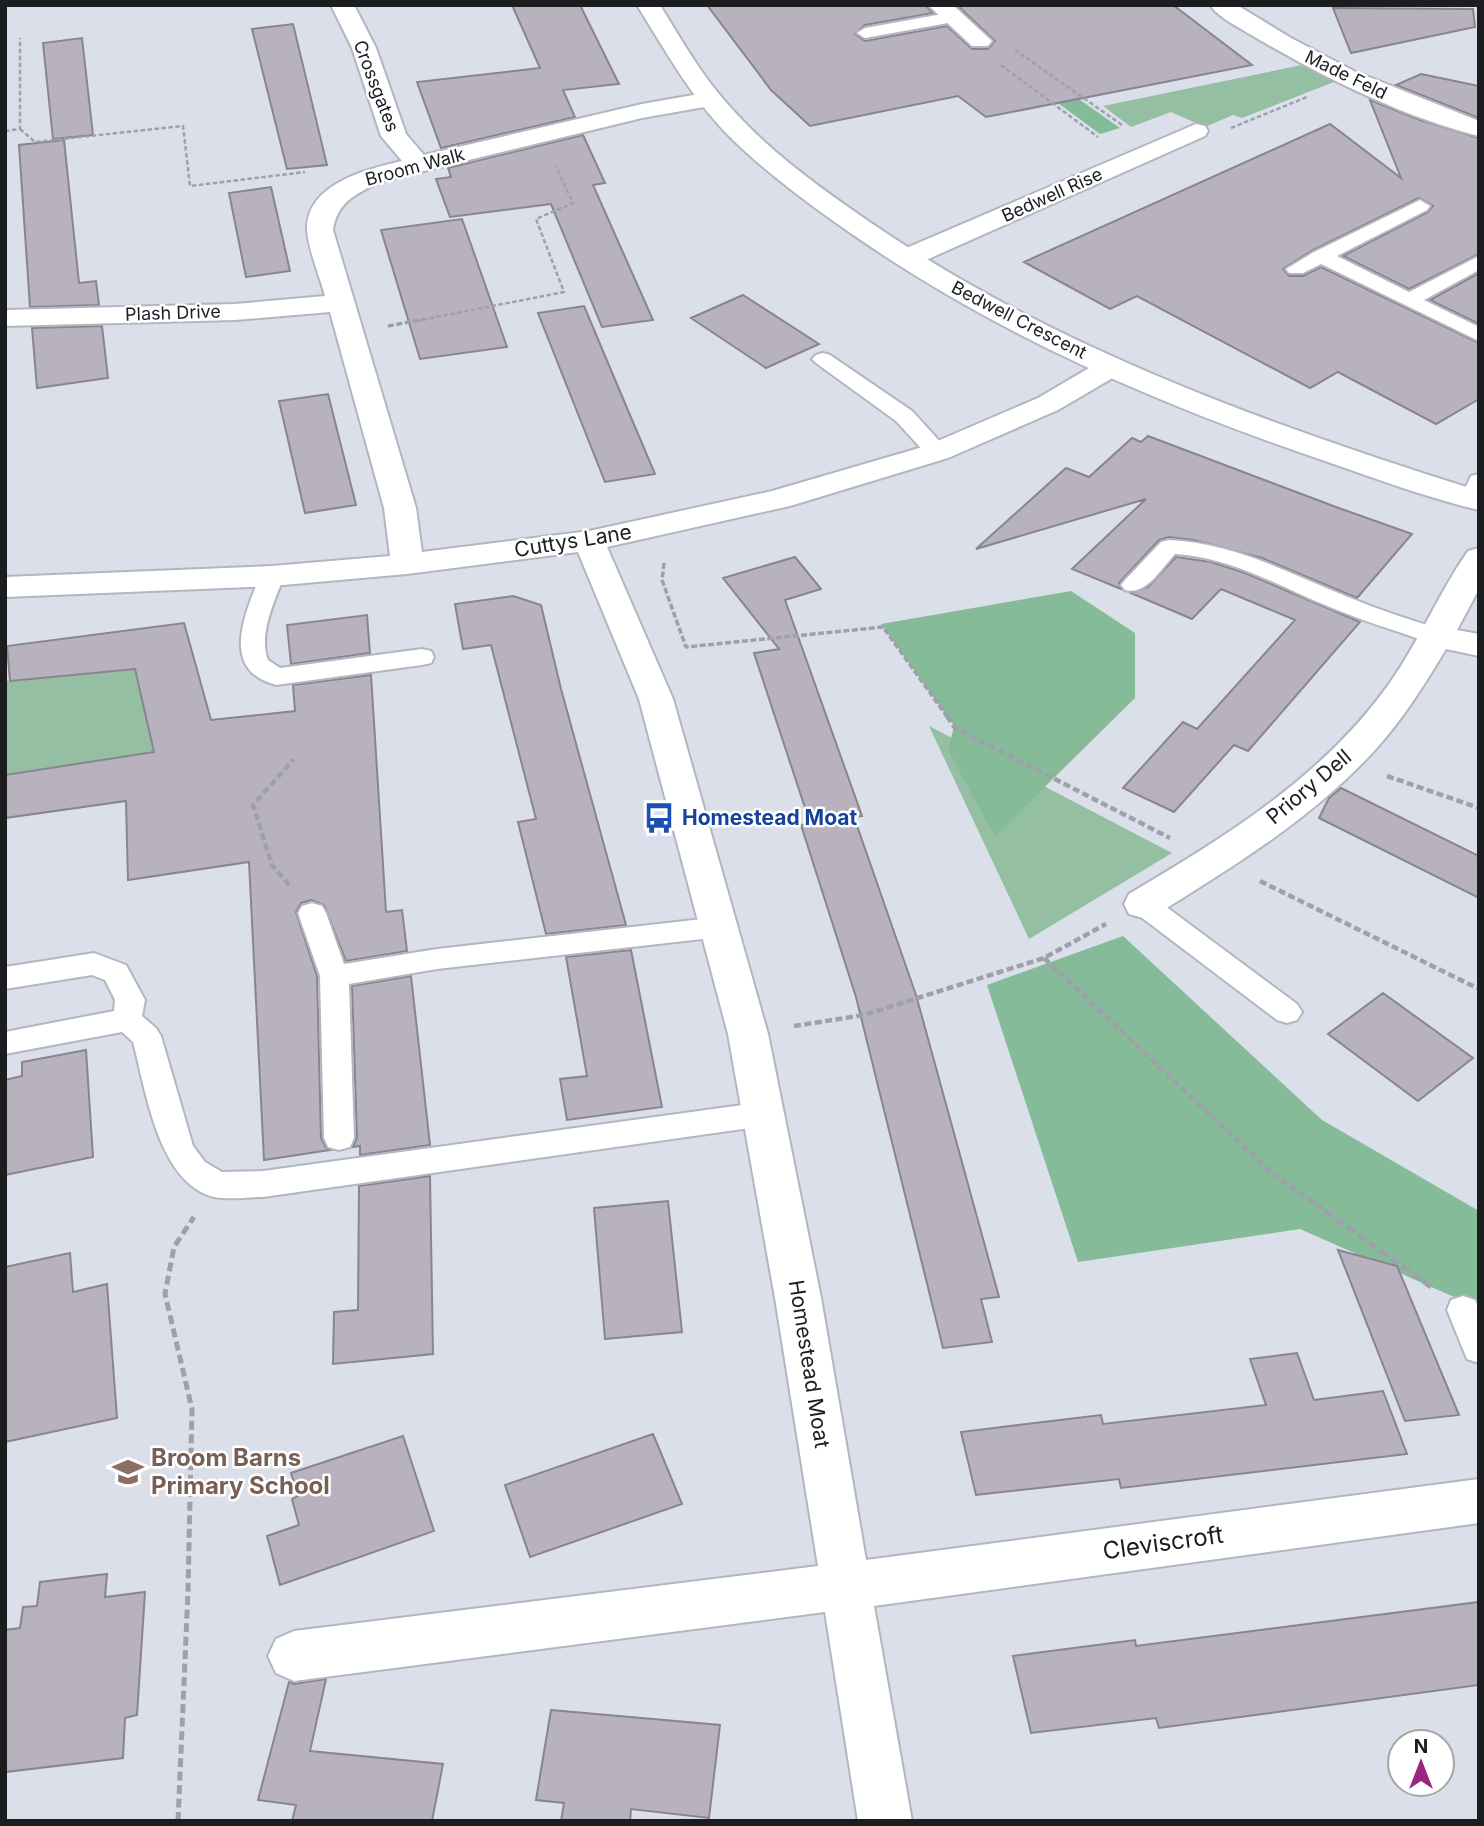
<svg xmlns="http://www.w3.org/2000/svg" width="1484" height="1826" font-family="Inter,sans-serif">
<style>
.green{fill:#95bfa3}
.forest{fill:#85bb98}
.building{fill:#b7b2bd;stroke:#89858f;stroke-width:2}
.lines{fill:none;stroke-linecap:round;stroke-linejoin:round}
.service-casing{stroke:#b1b6c1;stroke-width:4}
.minor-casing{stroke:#b1b6c1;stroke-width:4}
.tertiary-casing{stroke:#b1b6c1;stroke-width:4}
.path-far3{stroke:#9ea1aa;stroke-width:2.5;stroke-dasharray:4.5 2.5;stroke-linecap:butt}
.path-far2{stroke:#9ea1aa;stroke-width:3.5;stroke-dasharray:6 2.5;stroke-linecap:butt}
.path-far1{stroke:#9ea1aa;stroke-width:4.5;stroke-dasharray:7 3.5;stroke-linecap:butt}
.path{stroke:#9ea1aa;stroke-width:5;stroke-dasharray:9 4.5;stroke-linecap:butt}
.service{fill:#fff;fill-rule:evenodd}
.minor{fill:#fff;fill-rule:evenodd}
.tertiary{fill:#fff;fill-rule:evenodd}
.labels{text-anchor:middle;stroke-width:5;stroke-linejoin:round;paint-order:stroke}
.far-street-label{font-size:18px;fill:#1c1d21;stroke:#fff}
.street-label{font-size:21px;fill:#1c1d21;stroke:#fff}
.transit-label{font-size:21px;font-weight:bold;fill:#164399;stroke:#fff;text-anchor:start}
.near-education-label{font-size:24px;font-weight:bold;fill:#785e54;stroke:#fff;text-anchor:start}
.near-street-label{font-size:24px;fill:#1c1d21;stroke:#fff}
</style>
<rect width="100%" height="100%" fill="#dbdfea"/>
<path class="green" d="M1302 65 1334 82 1242 118 1233 115 1205 127 1171 112 1131 127 1103 106Z
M135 669 154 752 5 775V681Z
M929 726 1172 853 1029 939Z"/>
<path class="forest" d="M1005 47 1120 128 1100 134 987 51Z
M1071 591 1135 633V698L995 836 948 751 954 726 881 624Z
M1123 936 1322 1120 1479 1211V1308L1300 1229 1078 1262 987 985Z"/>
<path class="building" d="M512 5H580L619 84 563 90 575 117 441 148 417 82 540 68Z
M707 5H925L933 13 865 25 855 34 865 41 947 26 972 49H988L995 41 957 5H1173L1252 65 986 117 958 96 810 126 771 90Z
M1333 8 1473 9 1475 27 1351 53Z
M293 24 327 165 287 169 252 29Z
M82 38 93 135 53 139 43 43Z
M1421 74 1479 86V118L1396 85Z
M1370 100 1420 120 1479 138V254L1409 289 1343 256 1428 212 1433 206 1419 198 1313 250 1283 269 1289 276H1303L1321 267 1479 343V399L1436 424 1338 372 1310 388 1137 296 1110 309 1024 262 1330 124 1401 178Z
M583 135 605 183 593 185 653 320 602 327 551 204 450 217 436 179 451 177 448 168Z
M64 140 79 283 96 281 99 305 30 307 19 145Z
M271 187 290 271 246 277 229 193Z
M462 219 507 347 420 359 381 230Z
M1479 273V324L1430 300Z
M743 295 819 344 766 368 691 318Z
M584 306 627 408 655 474 605 482 538 313Z
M102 326 108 378 37 388 32 328Z
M328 394 356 505 305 513 279 401Z
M1148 436 1336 507 1412 534 1357 598 1262 558 1193 540 1169 537 1159 540 1119 583 1121 589 1072 569 1146 499 976 549 1066 468 1089 477 1132 438 1141 442Z
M795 557 821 589 785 600 862 816 854 817 916 995 999 1297 981 1299 992 1342 943 1348 856 997 801 825 810 823 754 653 779 649 723 578Z
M1176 557 1211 562 1245 573 1360 622 1248 751 1234 745 1174 812 1123 788 1183 722 1197 729 1295 620 1221 589 1192 619 1131 593 1148 587Z
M513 596 541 605 561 689 626 925 546 934 518 822 536 819 491 645 463 649 455 604Z
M367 615 370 653 291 664 287 625Z
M184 623 211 720 295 711 293 685 371 675 386 912 402 910 407 951 346 961 324 905 311 900 301 903 296 912 317 976 321 1138 326 1148 330 1150 264 1160 249 862 128 880 126 801 5 818V775L154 752 135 669 10 681 7 646Z
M1341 788 1479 856V898L1319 818 1329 798Z
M631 950 662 1107 567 1120 560 1079 587 1076 566 957Z
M411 976 430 1145 360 1155V1146L353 1147 357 1138 352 986Z
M1383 993 1473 1058 1418 1101 1328 1034Z
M86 1050 93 1157 5 1175V1080L22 1076V1062Z
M430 1176 433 1354 333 1364 334 1312 358 1310 359 1186Z
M668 1201 682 1332 605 1339 594 1208Z
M1338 1250 1397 1266 1459 1415 1405 1421Z
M70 1253 73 1292 107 1284 117 1418 5 1442V1267Z
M1297 1353 1314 1400 1383 1391 1407 1454 1121 1488 1119 1479 976 1495 961 1432 1101 1415 1103 1424 1266 1405 1250 1359Z
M653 1434 682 1504 530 1557 505 1485Z
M403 1436 434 1531 280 1585 267 1536 299 1525 292 1499 298 1496 291 1473Z
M107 1574 105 1597 145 1592 137 1715 125 1718 123 1758 5 1772V1630L20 1628 23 1607 37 1606 40 1582Z
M1479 1602V1685L1159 1728 1156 1718 1031 1733 1013 1656 1135 1640 1136 1646Z
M326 1679 310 1751 443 1764 432 1821H292L296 1805 258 1800 289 1682 294 1684Z
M551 1710 720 1725 709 1818 631 1809 630 1821H561L564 1803 536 1800Z"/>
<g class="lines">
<defs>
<path id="service" d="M953 12 959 13 961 17 959 21 865 38 857 33 865 28Z
M1420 200 1430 206 1427 210 1337 256 1409 292 1479 256V270L1424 300 1479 327V341L1321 264 1303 273H1289L1286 269 1314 252Z
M823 353 830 355 912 411 945 447 948 452 945 457H929L896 421 816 363 812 359 816 355Z
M1479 474V504H1463L1460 499 1471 476Z
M1169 540C1234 543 1289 573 1348 597 1380 610 1413 621 1446 631L1449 636 1446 641C1430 645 1414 637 1399 632 1370 623 1341 612 1313 600 1268 580 1225 557 1175 554 1161 569 1146 596 1125 590L1121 585 1125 580 1161 542Z
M272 569 280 571 284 576C275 600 258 635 268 660L280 668 422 649 431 651 434 657 431 663 422 665 276 685C219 670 245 614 260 576L264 571Z
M1143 894 1153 897 1297 1004 1302 1012 1297 1020 1287 1023 1277 1020 1133 911 1129 904 1133 897Z
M312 903 322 906 326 913 344 964 437 949 720 917 730 920 734 927 730 934 720 937 437 969 349 984 354 1138 350 1147 339 1150 328 1147 324 1138 320 976 298 913 302 906Z
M94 953 126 965 145 1000 142 1016 156 1028 161 1036 193 1146 205 1162 222 1172 263 1171 764 1102 775 1106 779 1114 775 1122 764 1126 263 1197C248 1197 229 1200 214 1197 158 1183 146 1090 133 1042L122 1032 5 1054V1032L114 1011 115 1000 105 980 92 975 5 989V967Z
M1463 1296 1475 1300 1479 1308V1363L1467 1359 1447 1310 1451 1300Z"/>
<path id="minor" d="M331 5H354L376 48 406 134 424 155 642 104 710 92 719 94 722 99 719 104 710 106 642 118 383 181C359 192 337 201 333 230L416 508 422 552 589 531 772 491 926 446 1038 398 1101 361 1111 358 1121 361 1126 367 1121 373 1058 410 948 458 790 506 607 547 673 699 768 1034 821 1298 866 1560 1479 1479V1523L874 1606 912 1821H858L825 1612 294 1681 276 1673 268 1656 276 1639 294 1631 818 1566 775 1298 728 1034 639 699 578 552 407 574 272 586 5 597V577L272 566 390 556 384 508 330 312 235 320 5 326V310L235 304 325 296C320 277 307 246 307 228 308 183 368 169 402 161L381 136 352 48Z
M928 5H953L992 41 988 46H972Z
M1210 5H1237L1291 38 1354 71 1479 121V136C1402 117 1321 76 1253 36 1240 28 1219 18 1210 5Z
M1196 124 1205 126 1208 131 1205 136 917 264 907 266 897 264 893 258 897 252Z
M1479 548V589L1457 630 1479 634V656L1446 649C1425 684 1403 719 1375 750 1313 818 1234 866 1157 914L1143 918 1129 914 1124 904 1129 894C1226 836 1322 778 1389 684 1419 642 1438 594 1468 551Z"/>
<path id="tertiary" d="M637 5H660C682 41 703 78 732 109 772 154 822 189 871 223 1056 349 1266 424 1479 491V510C1428 498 1377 479 1328 462 1160 405 997 335 852 234 809 204 765 172 728 135 691 97 665 50 637 5Z"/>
</defs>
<use href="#service" class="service-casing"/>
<use href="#minor" class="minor-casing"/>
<use href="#tertiary" class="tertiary-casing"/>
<path class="path-far3" d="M1015 50 1122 125
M1001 65 1098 137
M1231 128 1307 97
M20 129 35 142 183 126 190 186 305 172
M5 131 20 129V38
M416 321 564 292 536 219 573 203 556 167"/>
<path class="path-far2" d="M388 326 425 319
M664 563 662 580 686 647 883 627 948 718"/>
<path class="path-far1" d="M947 716 955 728 1170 838
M1387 776 1479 808
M1260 881 1479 989
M289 885 272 865 253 805 294 759
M1044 958 1271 1172 1327 1212
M794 1026 864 1015 1044 958 1106 924"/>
<path class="path" d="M1325 1211 1431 1287
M178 1821 188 1591 192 1409 165 1294 174 1247 194 1217"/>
<use href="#service" class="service"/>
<use href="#minor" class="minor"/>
<use href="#tertiary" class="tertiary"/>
</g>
<defs>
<symbol id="bus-bare" viewBox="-9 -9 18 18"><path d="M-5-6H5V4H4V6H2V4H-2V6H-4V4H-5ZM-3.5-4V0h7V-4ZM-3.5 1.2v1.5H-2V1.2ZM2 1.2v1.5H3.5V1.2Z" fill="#1a4fb4" stroke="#fff" stroke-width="2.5" paint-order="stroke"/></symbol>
<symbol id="school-bare" viewBox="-9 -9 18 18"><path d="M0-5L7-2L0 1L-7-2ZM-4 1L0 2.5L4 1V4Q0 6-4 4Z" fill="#8d6e63" stroke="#fff" stroke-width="2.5" paint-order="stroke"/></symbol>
</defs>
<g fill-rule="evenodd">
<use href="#bus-bare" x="637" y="796" width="44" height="44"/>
<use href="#school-bare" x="106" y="1450" width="44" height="44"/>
</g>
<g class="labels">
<g class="far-street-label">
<text transform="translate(1346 75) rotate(26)" y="6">Made Feld</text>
<text transform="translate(376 86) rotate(69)" y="6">Crossgates</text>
<text transform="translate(415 167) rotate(-15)" y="6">Broom Walk</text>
<text transform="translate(1052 195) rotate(-24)" y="6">Bedwell Rise</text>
<text transform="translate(173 313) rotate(-2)" y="6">Plash Drive</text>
<text transform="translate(1019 320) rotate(27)" y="6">Bedwell Crescent</text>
</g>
<g class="street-label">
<text transform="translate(573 541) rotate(-9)" y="7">Cuttys Lane</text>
<text transform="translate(1309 787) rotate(-40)" y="7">Priory Dell</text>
<text transform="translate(809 1364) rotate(81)" y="7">Homestead Moat</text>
</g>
<g class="transit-label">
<text x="682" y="825">Homestead Moat</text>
</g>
<g class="near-education-label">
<text x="151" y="1466">Broom Barns<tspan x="151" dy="28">Primary School</tspan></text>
</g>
<g class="near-street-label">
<text transform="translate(1163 1543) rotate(-8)" y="8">Cleviscroft</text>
</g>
</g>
<rect width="1484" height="1826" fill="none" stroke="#1c1d21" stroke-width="14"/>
<g transform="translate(1421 1763)"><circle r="33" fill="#ffffff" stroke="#a4a5a6" stroke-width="2"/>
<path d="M0-5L12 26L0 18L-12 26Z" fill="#9b257f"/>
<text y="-10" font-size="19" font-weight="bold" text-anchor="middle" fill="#1c1d21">N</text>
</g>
</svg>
